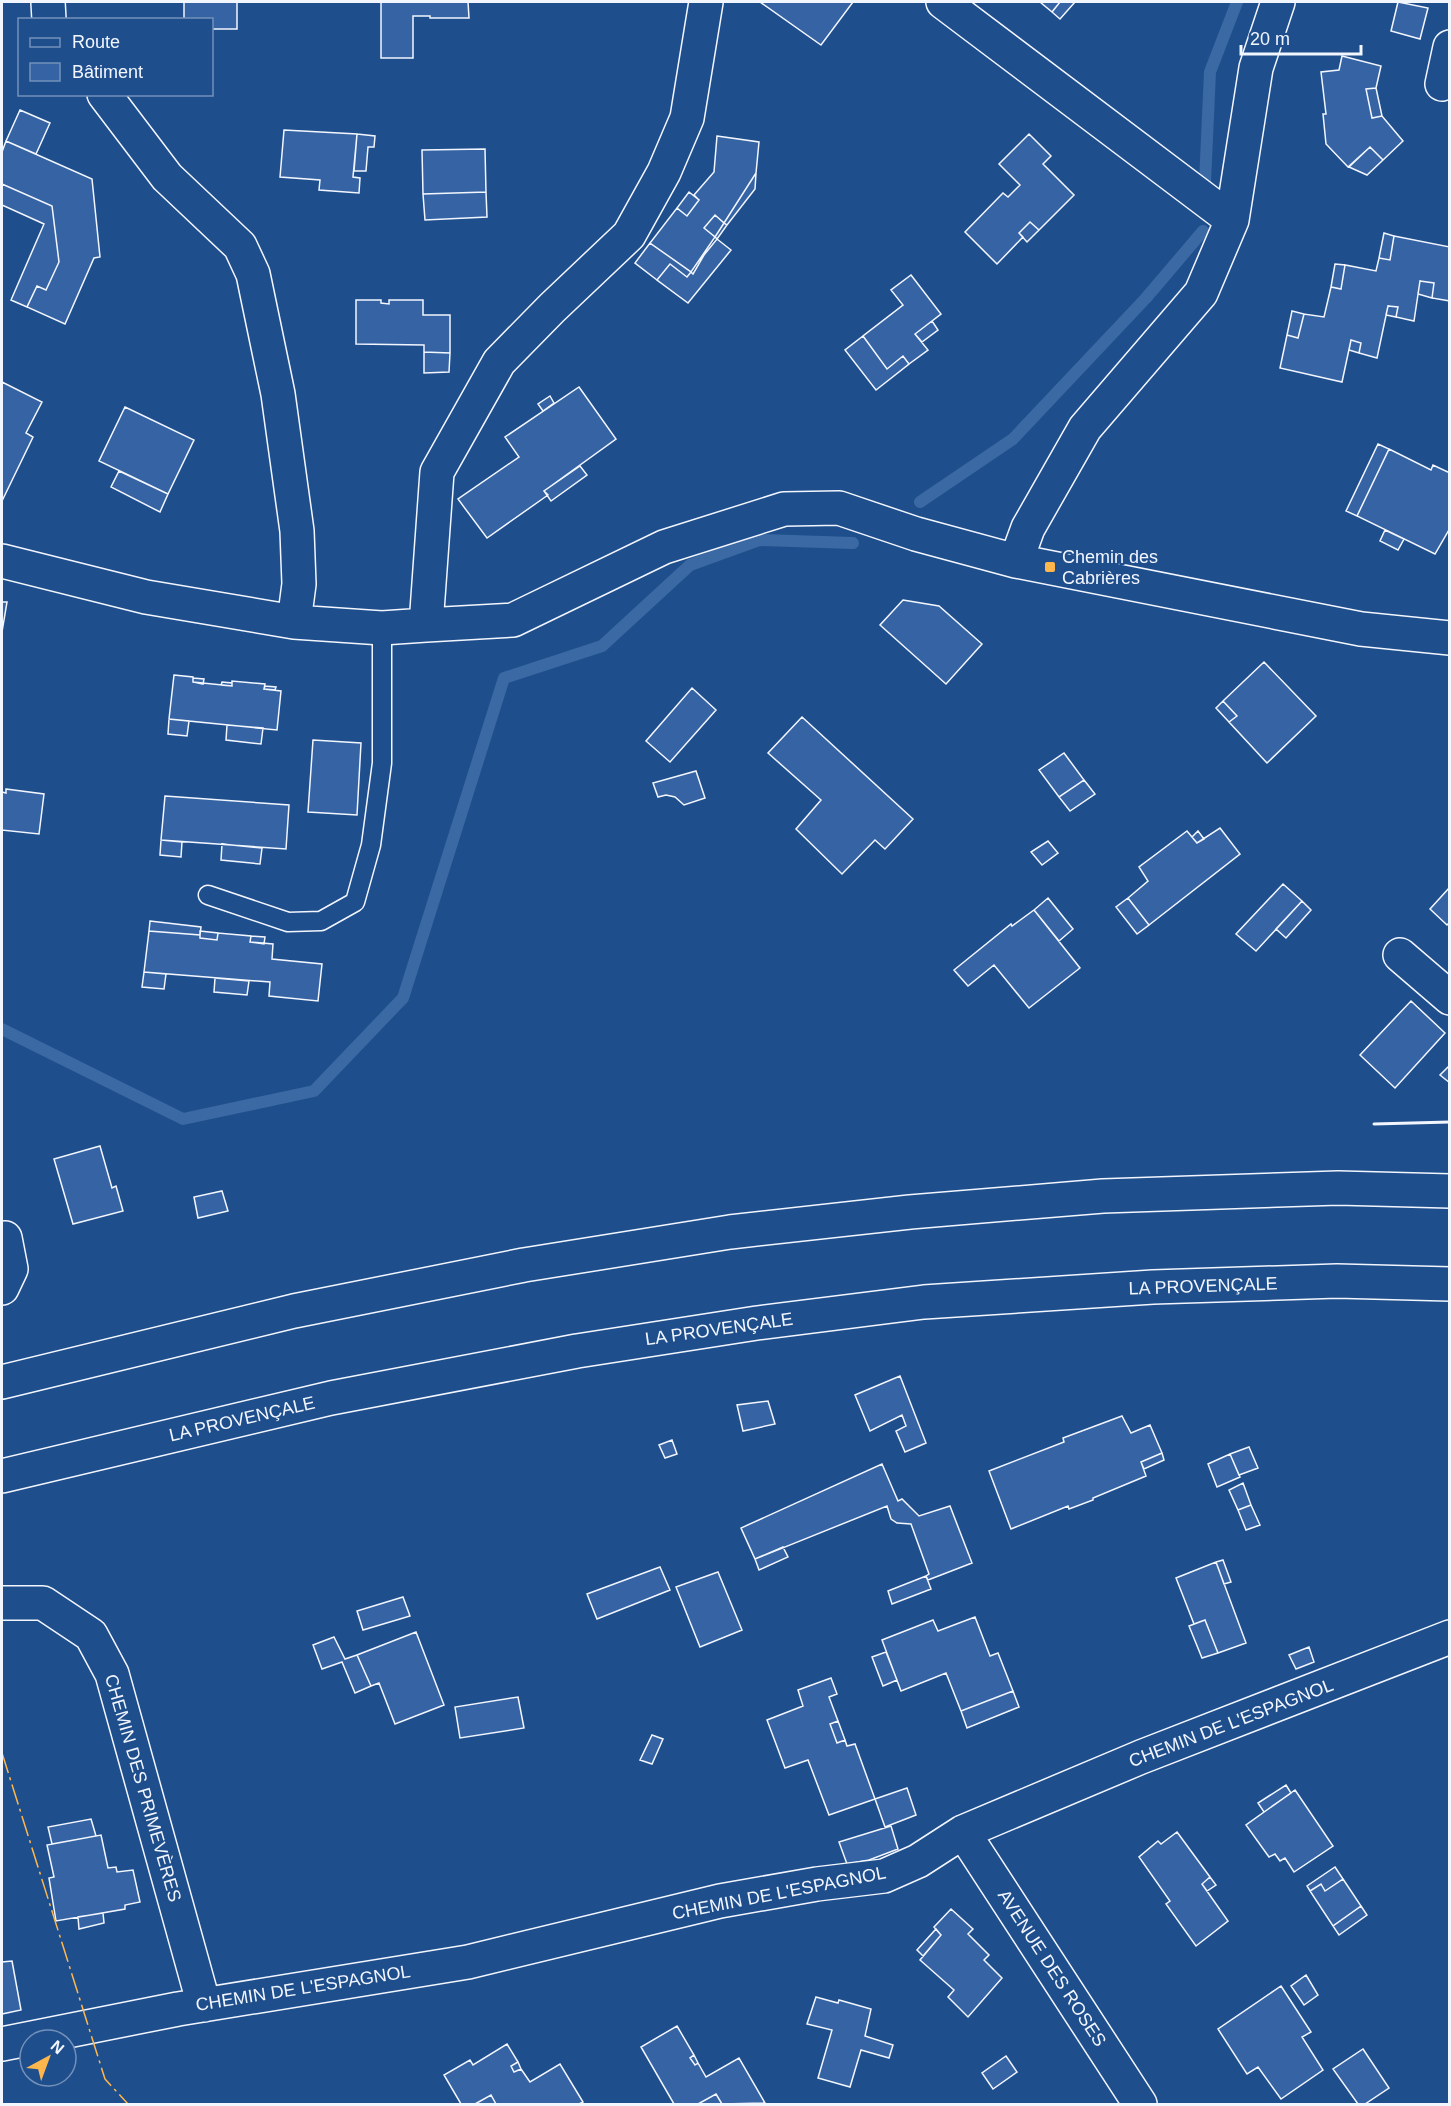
<svg xmlns="http://www.w3.org/2000/svg" width="1451" height="2106" font-family="Arial,sans-serif">
<style>
.lines{fill:none;stroke-linecap:round;stroke-linejoin:round}
.stream{stroke:#3b69a3;stroke-width:12}
.building{fill:#3563a3;stroke:#f2f6ff;stroke-width:1.5}
.lane-casing{stroke:#f2f6ff;stroke-width:21}
.street-casing{stroke:#f2f6ff;stroke-width:36}
.highway-casing{stroke:#f2f6ff;stroke-width:36}
.lane{stroke:#1f4e8c;stroke-width:18}
.street{stroke:#1f4e8c;stroke-width:33}
.highway{stroke:#1f4e8c;stroke-width:33}
.wall{stroke:#f2f6ff;stroke-width:3}
.power{stroke:#ffb74d;stroke-width:1.5;stroke-dasharray:21 4.5 3 4.5;stroke-linecap:butt}
.poi-dot{fill:#ffb74d;stroke:#1f4e8c;stroke-width:2}
.labels{text-anchor:middle;stroke-width:4.5;stroke-linejoin:round;paint-order:stroke}
.poi-label{font-size:18px;fill:#f2f6ff;stroke:#1f4e8c;text-anchor:start}
.street-label{font-size:18px;fill:#f2f6ff;stroke:#1f4e8c}
</style>
<rect width="100%" height="100%" fill="#1f4e8c"/>
<g class="lines">
<path class="stream" d="M1205 182 1210 72 1237 2
M920 502 1013 439 1146 298 1203 231
M2 1029 183 1119 314 1091 403 998 504 678 602 646 690 565 759 540 853 543"/>
</g>
<path class="building" d="M184 2H237V29H212V20H184Z
M381 2H468L469 18H430V16H413V58H381Z
M760 2H853L821 45Z
M1040 2H1060L1052 12Z
M1060 2H1075L1060 19 1052 12Z
M1398 2 1428 8 1420 39 1391 31Z
M1342 56 1381 66 1376 88 1366 89 1372 118 1382 116 1403 141 1383 160 1370 147 1348 167 1326 144 1323 114H1326L1321 72 1339 70Z
M1376 88 1382 116 1372 118 1366 89Z
M20 110 50 123 36 154 6 141Z
M284 130 357 134 353 177 360 178 359 193 319 190 320 180 280 177Z
M357 134 375 136 374 147H368L366 171H354Z
M1029 134 1051 156 1043 164 1074 195 1039 230 1030 222 1019 233 1023 237 997 264 965 232 1003 193 1008 197 1020 185 999 164Z
M717 136 759 142 756 173 724 223 715 215 704 228 715 237 691 272 650 243 677 208 687 216 699 200 694 195 714 172Z
M6 141 92 179 100 257 94 258 65 324 27 307 37 286 46 290 59 262 52 206 2 184V152Z
M1370 147 1383 160 1367 175 1349 167Z
M485 149 486 192 423 194 422 150Z
M756 173 755 189 727 225 724 223Z
M2 184 52 206 59 262 46 290 37 286 27 307 11 300 44 224 2 205Z
M486 192 487 217 425 220 423 194Z
M689 192 699 200 687 216 677 208Z
M715 215 724 223 715 237 704 228Z
M1030 222 1039 230 1027 242 1019 233Z
M724 223 727 225 717 239 715 237Z
M1384 233 1394 236 1390 260 1379 258Z
M1394 236 1450 247V301L1432 298 1434 283 1420 281 1414 321 1396 317 1398 307 1388 306 1377 358 1359 353 1361 343 1351 340 1342 382 1280 368 1287 335 1298 338 1304 314 1324 317 1331 287 1341 289 1345 265 1376 271 1379 258 1390 260Z
M717 239 731 250 688 303 657 280 670 264 687 277 691 272 693 274 704 255Z
M650 243 691 272 687 277 670 264 657 280 635 263Z
M1335 264 1345 265 1341 289 1331 287Z
M911 275 941 314 915 334 928 350 909 364 903 356 887 369 863 336 903 305 891 290Z
M1420 281 1434 283 1432 298 1418 294Z
M356 300H381V303L389 304V300H423V315H450V353L424 352V345L356 344Z
M1388 306 1398 307 1396 317 1386 315Z
M1292 311 1304 314 1298 338 1287 335Z
M932 321 938 330 922 342 915 334Z
M863 336 887 369 903 356 909 364 876 390 845 350Z
M1351 340 1361 343 1359 353 1349 350Z
M424 352 450 353 449 372 424 373Z
M2 382 42 402 26 433 33 437 2 501Z
M579 387 616 439 544 491 548 495 487 538 458 499 519 457 505 437Z
M550 396 554 403 543 411 538 404Z
M125 407 194 440 168 494 99 461Z
M1378 444 1389 449 1357 516 1346 511Z
M1389 449 1431 470 1433 465 1450 473V528L1435 554 1357 516Z
M580 466 587 475 551 501 544 491Z
M119 471 168 494 160 512 111 487Z
M1385 530 1404 539 1398 550 1380 541Z
M903 600 939 606 982 644 946 684 880 625Z
M2 602H7L2 632Z
M1264 662 1316 716 1267 763 1229 722 1237 716 1223 701Z
M174 675 193 677V682L232 686V681L265 684 264 689 281 691 277 730 169 719Z
M193 678 204 679 203 684 193 682Z
M222 682 232 683V686L221 685Z
M265 686 276 687 275 690 264 689Z
M692 688 716 710 670 762 646 741Z
M1223 701 1237 716 1229 722 1216 708Z
M802 717 913 819 885 849 875 840 842 874 796 829 821 800 768 753Z
M169 719 189 721 187 736 168 734Z
M227 725 263 728 261 744 226 740Z
M313 740 361 743 357 815 308 812Z
M1064 753 1084 780 1059 797 1039 770Z
M696 771 705 798 684 805 675 797 666 795 658 797 653 783Z
M1084 780 1095 794 1070 811 1059 797Z
M6 789 44 794 39 834 2 830V833V792L6 793Z
M165 796 289 805 286 849 161 840Z
M1220 828 1240 854 1149 925 1128 898 1148 881 1139 867 1187 831 1197 843Z
M1198 831 1204 839 1197 843 1192 837Z
M161 840 182 842 181 857 160 855Z
M1048 841 1058 853 1042 865 1031 852Z
M222 844 262 848 260 864 221 860Z
M1283 884 1302 901 1256 951 1236 934Z
M1450 887V922L1447 925 1430 909Z
M1048 898 1073 929 1059 941 1034 910Z
M1128 898 1149 925 1137 934 1116 907Z
M1302 901 1311 910 1286 938 1276 929Z
M1034 910 1080 968 1029 1008 994 965 968 986 954 970 1011 924 1012 926Z
M150 921 201 927 200 935 149 931Z
M149 931 200 935V938L217 940 218 933 251 936 250 942 273 944 272 959 322 964 318 1001 269 996 270 982 144 972Z
M200 931 218 933 217 940 200 938Z
M251 936 265 937 264 944 250 942Z
M144 972 166 974 164 989 142 987Z
M215 978 249 981 247 995 214 992Z
M1411 1001 1445 1033 1395 1088 1360 1055Z
M1450 1065V1083L1440 1075Z
M100 1146 112 1188 116 1186 123 1211 73 1224 54 1159Z
M222 1191 228 1211 198 1218 194 1197Z
M900 1376 926 1443 905 1452 896 1431 906 1426 902 1415 870 1431 855 1395Z
M768 1401 775 1424 743 1431 737 1405Z
M1122 1416 1131 1433 1150 1425 1162 1453 1141 1462 1146 1476 1093 1498V1500L1069 1509 1068 1506 1011 1529 989 1471 1064 1442 1063 1438Z
M672 1440 677 1454 665 1458 659 1445Z
M1249 1447 1258 1468 1239 1475 1230 1454Z
M1162 1453 1164 1460 1144 1469 1141 1462Z
M1230 1454 1240 1477 1217 1487 1208 1464Z
M882 1464 898 1501 902 1499 919 1516 950 1506 972 1563 928 1580 926 1576 929 1574 911 1524 897 1523 891 1519 887 1506 755 1559 741 1528Z
M1243 1483 1251 1505 1238 1510 1229 1490Z
M1251 1505 1260 1525 1246 1530 1238 1510Z
M783 1547 788 1557 759 1570 755 1559Z
M1223 1560 1231 1582 1224 1584 1216 1562Z
M1216 1562 1246 1643 1218 1653 1205 1620 1194 1624 1176 1578Z
M660 1567 670 1590 597 1619 587 1594Z
M718 1572 742 1630 700 1647 676 1587Z
M926 1576 931 1589 892 1604 888 1591Z
M403 1597 410 1616 363 1630 357 1611Z
M975 1617 990 1656 998 1653 1013 1691 961 1711 946 1673 901 1691 882 1640 933 1620 938 1631Z
M1205 1620 1218 1653 1202 1658 1189 1626Z
M416 1632 444 1705 395 1724 379 1683 371 1686 357 1655Z
M334 1637 345 1659 357 1655 371 1686 355 1693 342 1662 322 1669 313 1645Z
M1309 1647 1314 1662 1296 1669 1289 1655Z
M886 1652 897 1680 883 1686 872 1657Z
M831 1678 837 1694 829 1697 838 1721 830 1724 837 1743 845 1740 847 1746 855 1744 875 1799 829 1815 808 1760 785 1768 767 1720 803 1706 798 1690Z
M1013 1691 1019 1707 967 1728 961 1711Z
M518 1697 524 1728 460 1738 455 1707Z
M838 1721 845 1740 837 1743 830 1724Z
M652 1735 663 1739 652 1764 640 1760Z
M1286 1785 1291 1793 1264 1812 1258 1803Z
M907 1788 916 1815 885 1827 875 1799Z
M1295 1790 1333 1846 1294 1872 1285 1858 1280 1861 1275 1854 1269 1857 1246 1825Z
M91 1819 96 1836 52 1844 48 1827Z
M891 1826 898 1849 869 1860 847 1864 839 1842Z
M1177 1832 1210 1877 1202 1884 1228 1921 1196 1946 1166 1904 1170 1901 1139 1857 1158 1841 1161 1844Z
M101 1835 108 1868 116 1867 117 1872 133 1870 140 1902 125 1905V1909L56 1921 49 1878 54 1877 47 1845Z
M1335 1867 1343 1879 1325 1891 1321 1884 1310 1891 1307 1886Z
M1210 1877 1216 1885 1207 1891 1202 1884Z
M1343 1879 1361 1906 1333 1926 1310 1891 1321 1884 1325 1891Z
M1361 1906 1367 1915 1339 1935 1333 1926Z
M951 1909 973 1929 968 1934 989 1955 984 1960 1002 1978 968 2017 948 1997 954 1990 920 1960 941 1935 934 1927Z
M103 1913 104 1923 79 1929 78 1917Z
M936 1929 941 1935 923 1956 917 1950Z
M12 1961 21 2010 2 2014V1962Z
M1306 1975 1318 1995 1304 2005 1291 1986Z
M1281 1986 1311 2032 1302 2037 1323 2070 1281 2099 1258 2067 1247 2074 1218 2029Z
M816 1997 838 2003 839 2000 871 2009 865 2036 893 2045 889 2058 861 2050 850 2087 818 2078 832 2030 807 2024Z
M677 2026 694 2055 690 2058 695 2065 698 2063 706 2077 739 2058 765 2103 722 2104 716 2094 698 2104H674L641 2047Z
M507 2044 518 2062 511 2066 514 2072 521 2069 530 2082 560 2064 583 2102 579 2104H496L491 2095 475 2104H461L444 2075 470 2060 473 2065Z
M1363 2049 1389 2088 1365 2104H1358L1333 2069Z
M694 2055 698 2063 695 2065 690 2058Z
M1006 2056 1017 2072 993 2089 982 2073Z
M518 2062 521 2069 514 2072 511 2066Z
M716 2094 722 2104H698Z
M491 2095 496 2104H475Z"/>
<g class="lines">
<defs>
<path id="lane" d="M208 895 288 922 321 921 355 902 371 845 382 763V628"/>
<path id="street" d="M48 2 49 20
M943 2 1232 220
M1442 84 1450 47
M104 94 167 177 240 246 253 274 278 394 297 531 299 584 294 622
M2 561 146 597 294 622 382 628 426 625 513 620 664 547 784 509 839 508 916 534 1016 561 1361 629 1450 638
M1016 561 1028 528 1085 428 1201 293 1232 220 1256 68 1278 2
M426 625 437 472 499 362 552 308 629 235 664 172 687 118 706 2
M1400 955 1450 998
M2 1288 11 1269 5 1238
M2 1603H43L91 1635 112 1674 204 2005
M963 1832 1140 2104
M2 2044 178 2009 468 1962 720 1901 817 1884 884 1876 918 1861 963 1832 1141 1757 1450 1637"/>
<path id="highway" d="M2 1382 294 1311 524 1265 730 1232 910 1212 1103 1196 1338 1188 1450 1191
M2 1476 331 1398 577 1351 757 1323 924 1302 1153 1287 1337 1281 1450 1284"/>
</defs>
<use href="#lane" class="lane-casing"/>
<use href="#street" class="street-casing"/>
<use href="#highway" class="highway-casing"/>
<use href="#lane" class="lane"/>
<use href="#street" class="street"/>
<use href="#highway" class="highway"/>
<path class="wall" d="M1374 1124 1450 1122"/>
<path class="power" d="M2 1753 105 2079 128 2104"/>
</g>
<rect class="poi-dot" x="1044" y="561" width="12" height="12" rx="3"/>
<g class="labels">
<g class="poi-label">
<text x="1062" y="563">Chemin des<tspan x="1062" dy="21">Cabrières</tspan></text>
</g>
<g class="street-label">
<text transform="translate(1203 1286) rotate(-2)" y="6">LA PROVENÇALE</text>
<text transform="translate(719 1329) rotate(-8)" y="6">LA PROVENÇALE</text>
<text transform="translate(242 1419) rotate(-13)" y="6">LA PROVENÇALE</text>
<text transform="translate(1231 1723) rotate(-21)" y="6">CHEMIN DE L'ESPAGNOL</text>
<text transform="translate(143 1788) rotate(74)" y="6">CHEMIN DES PRIMEVÈRES</text>
<text transform="translate(779 1893) rotate(-11)" y="6">CHEMIN DE L'ESPAGNOL</text>
<text transform="translate(1052 1968) rotate(57)" y="6">AVENUE DES ROSES</text>
<text transform="translate(303 1988) rotate(-9)" y="6">CHEMIN DE L'ESPAGNOL</text>
</g>
</g>
<rect width="1451" height="2106" fill="none" stroke="#f2f6ff" stroke-width="6"/>
<rect x="18" y="18" width="195" height="78" fill="#1f4e8c" stroke="#7391ba" stroke-width="1.5"/>
<rect x="30" y="38" width="30" height="9" fill="#1f4e8c" stroke="#7391ba" stroke-width="1.5"/>
<text x="72" y="48" font-size="18" fill="#f2f6ff">Route</text>
<rect x="30" y="63" width="30" height="18" fill="#3563a3" stroke="#7391ba" stroke-width="1.5"/>
<text x="72" y="78" font-size="18" fill="#f2f6ff">Bâtiment</text>
<g transform="translate(48 2058) rotate(41)"><circle r="28" fill="#1f4e8c" stroke="#7391ba" stroke-width="1.5"/>
<path d="M0-4.5L10 22L0 15L-10 22Z" fill="#ffb74d"/>
<text y="-9" font-size="16" font-weight="bold" text-anchor="middle" fill="#f2f6ff">N</text>
</g>
<path d="M1241 45v9h120v-9" fill="none" stroke="#f2f6ff" stroke-width="3"/>
<text x="1250" y="45" font-size="18" fill="#f2f6ff" stroke="#1f4e8c" stroke-width="4.5" paint-order="stroke">20 m</text>
</svg>
